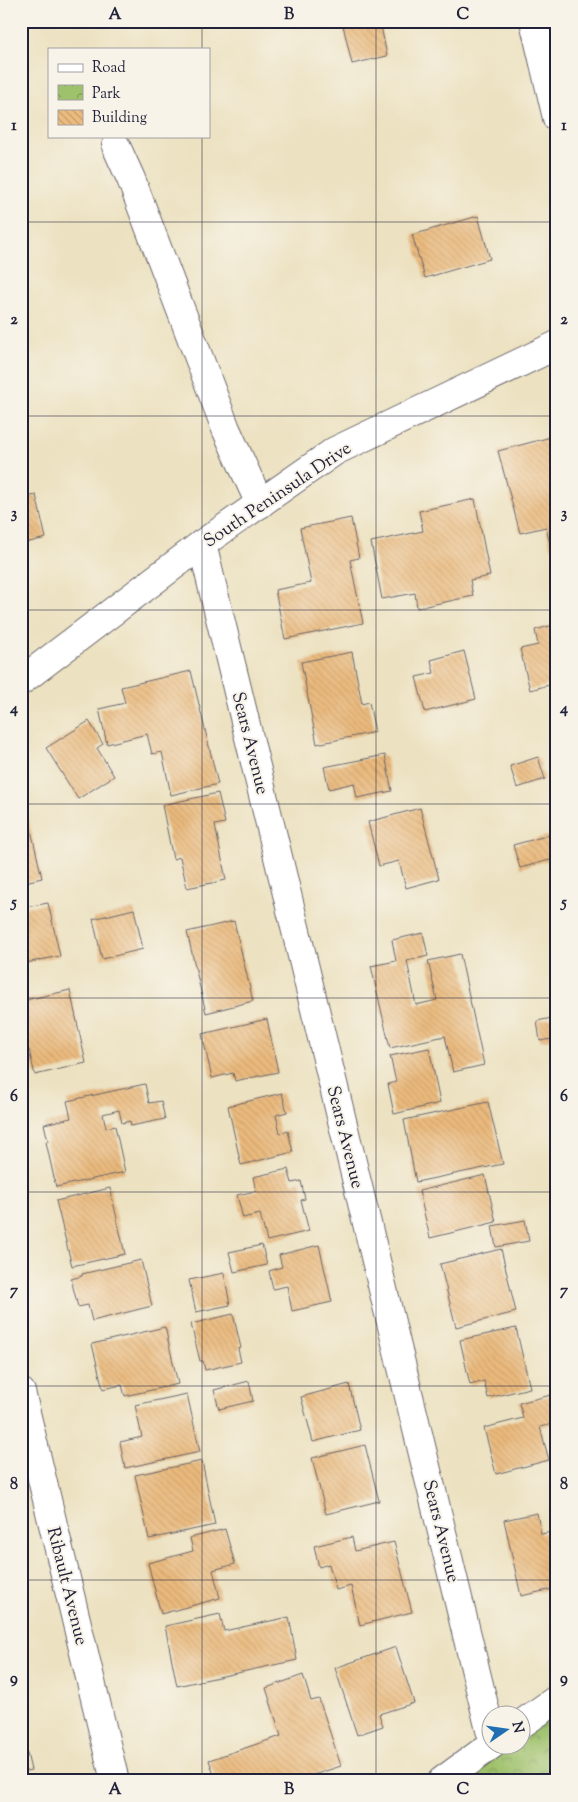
<svg xmlns="http://www.w3.org/2000/svg" width="578" height="1802" font-family="'Sorts Mill Goudy',serif">
<style>
.park{fill:url(#park-crowns);stroke:#607253}
.building{fill:url(#building-back-hatch)}
.lines{fill:none;stroke-linecap:round;stroke-linejoin:round}
.minor-casing{stroke:#69656a;stroke-width:30}
.major-casing{stroke:#69656a;stroke-width:30}
.minor{stroke:#fff;stroke-width:28}
.major{stroke:#fff;stroke-width:28}
.grid{fill:none;stroke:#22223b;stroke-width:1;stroke-opacity:0.55}
.labels{text-anchor:middle;stroke-width:4;stroke-linejoin:round;paint-order:stroke}
.street-label{font-size:18px;fill:#22223b;stroke:#f7f3e8}
.neatline{fill:none;stroke:#22223b;stroke-width:2}
.grid-label{font-size:16px;text-anchor:middle;font-weight:bold;fill:#22223b}
</style>
<defs>
<pattern id="park-crowns" width="20" height="18" patternUnits="userSpaceOnUse" patternTransform="scale(1.25)"><rect width="20" height="18" fill="#9ec16b"/><path d="M2 6a3 3 0 1 1 6 0M12 15a3 3 0 1 1 6 0" fill="none" stroke="#809c59"/></pattern>
<pattern id="building-back-hatch" width="6" height="6" patternUnits="userSpaceOnUse" patternTransform="scale(1.25)"><rect width="6" height="6" fill="#ebba7d"/><path d="M-1 5l2 2M0 0l6 6M5-1l2 2" fill="none" stroke="#c9a06d"/></pattern>
</defs>
<rect width="100%" height="100%" fill="#f7f3e8"/>
<filter id="ink" filterUnits="userSpaceOnUse"><feTurbulence type="fractalNoise" baseFrequency=".02" numOctaves="2"/><feDisplacementMap in="SourceGraphic" scale="10" xChannelSelector="R" yChannelSelector="G"/><feConvolveMatrix kernelMatrix="1 2 1 2 8 2 1 2 1" color-interpolation-filters="sRGB"/></filter>
<filter id="wash" filterUnits="userSpaceOnUse"><feTurbulence type="fractalNoise" baseFrequency=".0096" numOctaves="4" result="noise"/><feDisplacementMap in="SourceGraphic" scale="20" xChannelSelector="R" yChannelSelector="G"/><feGaussianBlur stdDeviation="1.12" result="paint"/><feColorMatrix in="noise" values="0 0 0 0 0 0 0 0 0 0 0 0 0 0 0 0 0 1.4 0 .05"/><feComposite in="paint" operator="in"/></filter>
<g filter="url(#wash)">
<rect width="100%" height="100%" fill="#ece1c0"/>
<path class="park" d="M557 1699V1781H443L494 1745 520 1744 521 1725Z"/>
<g id="blocks">
<path class="building" d="M342 21H380L387 56 352 64Z
M478 216 490 259 425 278 412 235Z
M551 437 557 458V546L551 548 546 527 520 533 498 451Z
M36 495 46 538 21 544V498Z
M475 499 490 576 470 580 473 596 417 608 415 593 382 599 371 542 423 531 419 511Z
M351 518 359 558 350 560 363 623 285 639 275 590 311 583 300 528Z
M557 624V683L530 690 520 649 538 645 535 630Z
M464 651 476 699 425 712 416 677 434 673 431 660Z
M352 652 362 704 369 702 375 732 317 744 301 662Z
M191 671 218 784 171 795 162 752 152 754 147 734 107 744 99 709 125 703 121 687Z
M89 721 103 744 97 748 114 776 78 799 46 748Z
M385 755 392 791 357 798 354 783 329 789 324 767Z
M538 757 545 779 517 788 510 766Z
M218 793 225 823 215 825 226 880 187 888 180 857 173 859 162 805Z
M25 804 42 878 21 883V805Z
M420 808 439 879 406 888 399 861 379 866 368 822Z
M557 833V858L520 868 513 845Z
M48 903 60 956 21 964V908Z
M134 909 143 949 102 959 93 919Z
M234 921 253 1001 206 1013 187 932Z
M423 933 428 956 407 961 416 1005 437 1000 428 961 460 954 484 1065 453 1072 445 1036 390 1048 371 966 396 961 392 940Z
M70 990 86 1063 35 1075 29 1050 21 1052V1024L27 1023 22 1001Z
M557 1017V1038L540 1041 537 1021Z
M267 1019 278 1072 235 1081 233 1073 212 1078 202 1034Z
M429 1048 440 1103 394 1114 388 1084 396 1082 390 1056Z
M145 1084 149 1103 161 1101 165 1119 131 1126 130 1121 122 1123 119 1110 103 1114 106 1128 115 1126 125 1172 56 1187 46 1142 48 1141 44 1124 71 1118 67 1101Z
M282 1093 287 1112 276 1115 280 1133 288 1131 293 1152 241 1165 228 1106Z
M488 1102 503 1164 416 1182 404 1120Z
M288 1169 292 1183 301 1181 305 1199 301 1200 309 1231 267 1241 260 1214 243 1218 237 1195 256 1191 253 1177Z
M485 1175 496 1222 430 1238 419 1191Z
M110 1188 125 1254 72 1266 56 1201Z
M525 1220 529 1241 496 1247 492 1226Z
M262 1245 267 1265 234 1272 229 1252Z
M319 1245 332 1302 292 1311 287 1286 273 1289 269 1271 282 1267 279 1255Z
M501 1249 516 1312 456 1327 440 1264Z
M141 1260 152 1306 92 1321 88 1305 78 1307 71 1279 82 1276V1274Z
M224 1273 230 1305 196 1312 189 1280Z
M233 1314 241 1348 238 1349 241 1362 205 1370 203 1361H200L191 1324Z
M165 1327 178 1384 125 1396 122 1385 103 1389 92 1344Z
M516 1328 530 1388 488 1398 484 1381 470 1385 460 1340Z
M249 1381 253 1401 219 1409 214 1390Z
M349 1384 360 1430 313 1442 301 1397Z
M187 1394 200 1452 125 1468 120 1442 142 1437 135 1405Z
M551 1395 557 1423 540 1427 549 1460 496 1474 484 1428 523 1418 519 1403Z
M365 1445 379 1501 326 1514 312 1458Z
M202 1461 215 1525 149 1539 135 1475Z
M537 1513 541 1534 557 1531V1588L521 1596 504 1520Z
M225 1529 235 1564 213 1570 220 1598 161 1614 148 1563 193 1551 190 1538Z
M352 1537 355 1551 394 1542 412 1612 360 1625 351 1586 336 1590 329 1564 319 1567 314 1546Z
M220 1614 224 1631 289 1617 297 1660 177 1686 165 1626Z
M396 1647 414 1703 379 1714 383 1726 357 1735 335 1668Z
M303 1675 311 1701 319 1699 341 1766 295 1781H216L209 1760 281 1736 266 1688Z
M21 1728 31 1770 21 1772Z"/>
</g>
</g>
<g filter="url(#ink)">
<use href="#blocks" fill-opacity="0" stroke="#69656a" stroke-width="1"/>
<g class="lines">
<defs>
<path id="minor" d="M534 21 557 118
M116 146 131 179 226 429 260 504
M202 544 490 1730
M21 1392 115 1781
M520 1725 557 1699
M442 1781 493 1744"/>
<path id="major" d="M21 681 202 544 335 451 557 345"/>
</defs>
<use href="#minor" class="minor-casing"/>
<use href="#major" class="major-casing"/>
<use href="#minor" class="minor"/>
<use href="#major" class="major"/>
</g>
</g>
<path class="grid" d="M202 21V49M376 21V1781M202 136V1781M21 222H557M21 416H557M21 610H557M21 804H557M21 998H557M21 1192H557M21 1386H557M21 1580H557"/>
<g class="labels">
<g class="street-label">
<text transform="translate(277 494) rotate(-34)" y="6">South Peninsula Drive</text>
<text transform="translate(251 743) rotate(76)" y="6">Sears Avenue</text>
<text transform="translate(346 1137) rotate(76)" y="6">Sears Avenue</text>
<text transform="translate(442 1531) rotate(76)" y="6">Sears Avenue</text>
<text transform="translate(68 1586) rotate(76)" y="6">Ribault Avenue</text>
</g>
</g>
<rect width="578" height="1802" fill="none" stroke="#f7f3e8" stroke-width="55"/>
<rect x="48" y="48" width="162" height="90" fill="#f7f3e8" stroke="#a29fa3"/>
<rect x="58" y="64" width="25" height="8" fill="#ffffff" stroke="#a29fa3"/>
<text x="92" y="72" font-size="15" fill="#22223b">Road</text>
<rect x="58" y="85" width="25" height="15" fill="url(#park-crowns)" stroke="#a29fa3"/>
<text x="92" y="98" font-size="15" fill="#22223b">Park</text>
<rect x="58" y="110" width="25" height="15" fill="url(#building-back-hatch)" stroke="#a29fa3"/>
<text x="92" y="122" font-size="15" fill="#22223b">Building</text>
<g transform="translate(506 1730) rotate(77)"><circle r="24" fill="#f7f3e8" stroke="#a29fa3"/>
<path d="M0-4L9 19L0 12L-9 19Z" fill="#1f6fb2"/>
<text y="-8" font-size="14" font-weight="bold" text-anchor="middle" fill="#22223b">N</text>
</g>
<rect x="28" y="28" width="522" height="1746" class="neatline"/>
<g class="grid-label">
<text x="115" y="19">A</text>
<text x="289" y="19">B</text>
<text x="463" y="19">C</text>
<text x="14" y="130">1</text>
<text x="564" y="130">1</text>
<text x="14" y="324">2</text>
<text x="564" y="324">2</text>
<text x="14" y="518">3</text>
<text x="564" y="518">3</text>
<text x="14" y="713">4</text>
<text x="564" y="713">4</text>
<text x="14" y="907">5</text>
<text x="564" y="907">5</text>
<text x="14" y="1101">6</text>
<text x="564" y="1101">6</text>
<text x="14" y="1295">7</text>
<text x="564" y="1295">7</text>
<text x="14" y="1489">8</text>
<text x="564" y="1489">8</text>
<text x="14" y="1683">9</text>
<text x="564" y="1683">9</text>
<text x="115" y="1794">A</text>
<text x="289" y="1794">B</text>
<text x="463" y="1794">C</text>
</g>
</svg>
